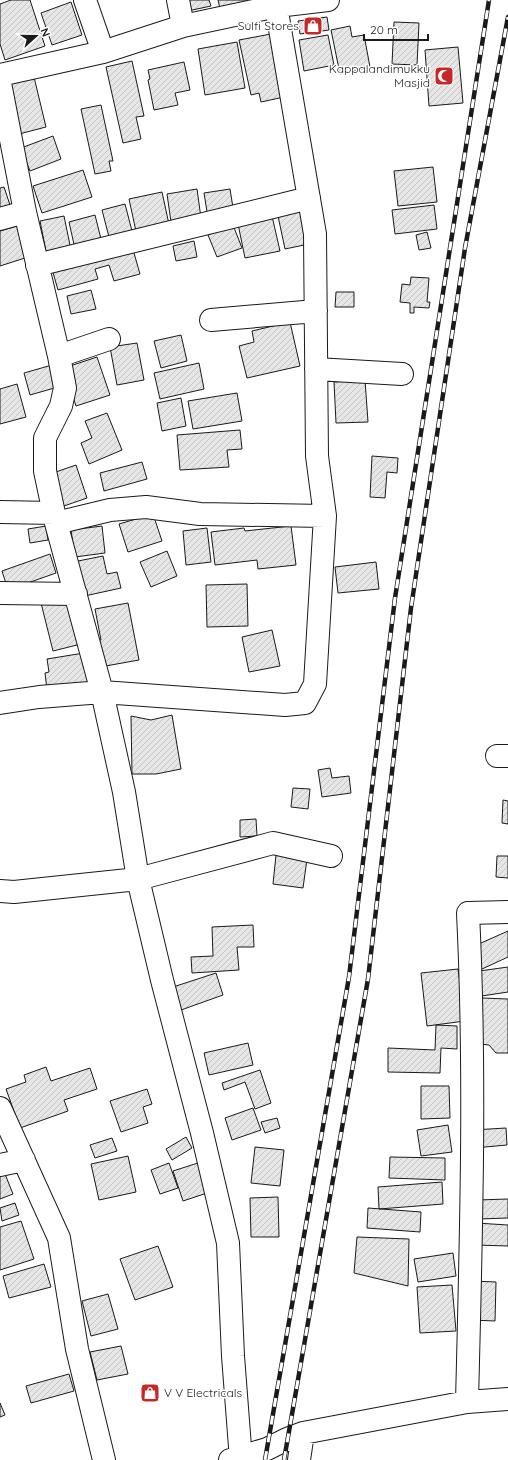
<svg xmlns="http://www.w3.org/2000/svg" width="508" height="1460" font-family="Quicksand,sans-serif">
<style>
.building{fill:url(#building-hatch);stroke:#1a1a1a}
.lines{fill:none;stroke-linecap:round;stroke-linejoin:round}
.minor-casing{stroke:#1a1a1a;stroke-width:24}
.minor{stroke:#fff;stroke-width:22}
.rail-casing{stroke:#1a1a1a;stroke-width:4.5}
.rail{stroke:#fff;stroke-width:3;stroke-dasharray:9;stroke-linecap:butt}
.labels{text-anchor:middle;stroke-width:3;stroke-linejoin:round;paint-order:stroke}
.poi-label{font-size:12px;fill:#1a1a1a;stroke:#fff;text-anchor:end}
</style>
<defs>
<pattern id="building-hatch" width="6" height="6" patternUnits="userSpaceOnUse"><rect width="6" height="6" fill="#e6e6e6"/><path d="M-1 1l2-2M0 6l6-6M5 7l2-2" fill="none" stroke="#c5c5c5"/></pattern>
</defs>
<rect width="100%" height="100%" fill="#fff"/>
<path class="building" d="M11 0H30L45 46 5 60 0 44V4Z
M181 0H209L211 6 183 12Z
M218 0H255L221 13Z
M71 2 82 35 52 45 41 13Z
M327 17 329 30 300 34 298 21Z
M394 22 419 23 417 65 392 64Z
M350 26 352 37 364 35 370 67 340 74 331 30Z
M271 34 284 97 261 102 259 93 251 95 239 40Z
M328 35 334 65 304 71 299 40Z
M237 42 245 88 205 95 198 49Z
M458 47 463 103 429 106 425 50Z
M132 61 144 116 136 117 141 139 123 143 106 67Z
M184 62 190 90 175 93 178 105 154 110 148 80 150 79 148 70Z
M34 77 46 127 19 134 7 83Z
M101 105 113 161H109L111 171 95 174 81 109Z
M53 136 61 159 30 171 21 148Z
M433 167 437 202 398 206 394 171Z
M83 170 92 197 42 213 33 186Z
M4 187 10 205 0 208V188Z
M197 189 201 218 171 222 167 194Z
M230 189 234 214 208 218 204 193Z
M162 192 170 229 137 236 129 199Z
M125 204 132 231 109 237 102 210Z
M434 205 437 229 395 234 392 210Z
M302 211 309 244 285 249 278 216Z
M95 215 102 243 75 249 69 222Z
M64 216 71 250 47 256 40 221Z
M272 216 280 251 245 258 238 224Z
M233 225 242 248 217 257 208 235Z
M17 226 28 257 0 266V231Z
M427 232 431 248 419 250 416 235Z
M194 241 197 257 176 261 173 246Z
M132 246 140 274 114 281 109 265 95 269 98 279 58 290 52 269Z
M411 277 429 278 427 302H430L429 308 414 307V313H410V303L400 302 402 284 410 285Z
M91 290 96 309 71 314 67 296Z
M336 292H354V307H335Z
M290 322 300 366 247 378 239 346 254 342 252 331Z
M181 335 187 361 161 368 154 341Z
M137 343 144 380 117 385 110 347Z
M97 357 110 395 76 406 64 368Z
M199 363 204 389 160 399 154 373Z
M52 365 58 387 30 395 24 373Z
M365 380 368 422 336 423 334 382Z
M17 384 26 417 0 424V389Z
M237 393 242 421 193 429 188 401Z
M181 398 186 426 162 431 157 403Z
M107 413 122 450 89 464 81 443 92 438 85 421Z
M240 430 242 449 227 450 229 467 180 470 177 435Z
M372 456 398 458 397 473 387 472 385 498 370 497Z
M142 462 147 479 104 491 100 473Z
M76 465 87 498 61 507 50 474Z
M153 514 162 541 128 552 119 524Z
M46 526 48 540 30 543 28 529Z
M102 526 105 553 75 557 71 530Z
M291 526 296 565 258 569 257 560 215 565 211 532 244 528 245 531Z
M207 528 211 562 186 565 183 531Z
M167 551 177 576 151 587 140 562Z
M50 554 56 573 8 590 2 571Z
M103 556 107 574 117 572 121 588 80 597 73 562Z
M376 562 379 589 338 593 335 567Z
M247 584 248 626 207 627 206 585Z
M68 596 81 644 53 651 41 603Z
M128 603 139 660 100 667 94 641 101 640 95 609Z
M272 630 280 666 249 672 242 637Z
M84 653 89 684 47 690 45 673 49 672 47 659Z
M172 715 181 769 156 774H132L131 716 151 720Z
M330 768 332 778 349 776 351 793 322 797 318 770Z
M293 788 310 789 308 809 291 807Z
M503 800 508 801V824L502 823Z
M256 819 257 836 240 837V820Z
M276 855 307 859 303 888 273 884Z
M497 856H508V878L496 877Z
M253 925 254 947H237L239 970 192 973 191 957 213 956 212 927Z
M508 931V957L482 969 472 947Z
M508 967V992L475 997 472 972Z
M458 969 465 1021 427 1026 421 973Z
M216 973 223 995 181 1010 173 987Z
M482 998 508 999V1053H496L489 1045 479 1044Z
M436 1025 457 1026V1049L441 1048 440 1073 388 1072V1048L435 1050Z
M248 1043 253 1065 209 1075 204 1053Z
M46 1067 51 1081 90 1068 97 1089 64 1100 68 1111 20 1128 6 1089 26 1082 24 1075Z
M260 1070 271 1103 255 1109 245 1082 224 1090 222 1083Z
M421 1086H449L450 1118 421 1119Z
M147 1089 152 1104 143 1107 148 1123 121 1132 110 1101Z
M253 1108 261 1130 232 1140 225 1118Z
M277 1118 280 1128 265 1133 261 1122Z
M448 1125 452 1152 421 1156 417 1130Z
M506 1128 507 1145 474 1148 473 1130Z
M186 1137 192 1148 172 1160 166 1149Z
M112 1138 117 1151 95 1158 90 1145Z
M255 1147 284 1150 280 1186 251 1183Z
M128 1156 136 1192 99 1200 91 1164Z
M390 1157 445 1158V1180L389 1178Z
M201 1162 210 1192 183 1201 173 1171Z
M169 1163 178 1188 160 1194 151 1170Z
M5 1174 13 1194 0 1199V1176Z
M442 1182 443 1204 379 1209 378 1187Z
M278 1197 279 1237H251L250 1198Z
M508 1199V1218L478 1219 477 1200Z
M15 1203 19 1215 2 1221 0 1208Z
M368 1208 421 1212 420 1232 367 1228Z
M21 1221 34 1259 0 1270V1227Z
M476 1223 508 1225V1246L475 1245Z
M357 1237 409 1239 408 1286 354 1273Z
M158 1246 173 1287 135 1300 120 1259Z
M453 1253 456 1276 418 1282 414 1259Z
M44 1264 51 1287 9 1298 3 1276Z
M472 1281 496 1282 495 1321 471 1320Z
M452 1285 456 1331 420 1333 417 1287Z
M108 1294 118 1329 91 1336 82 1301Z
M121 1346 128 1374 97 1380 90 1352Z
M69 1374 74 1391 31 1403 26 1386Z
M0 1403 5 1415 0 1417Z"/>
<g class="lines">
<defs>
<path id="minor" d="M85 0 103 52
M178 0 183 26
M0 75 103 52 183 26 277 6 328 0
M0 83 25 212 59 356 65 388 61 406 45 438V471L56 523 102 692 39 697 0 703
M0 219 25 212
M37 265 309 198
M211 320 316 311
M59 356 109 339
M316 369 402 374
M0 512 54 513
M56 523 110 510 146 507 200 514 325 516
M0 593 76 594
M497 756H508
M0 891 14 892 138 879 273 843 331 856
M0 1108 59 1238 77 1349 104 1460
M0 1165 24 1160
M467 1402C471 1239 476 1075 468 913L508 912
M230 1460 267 1449 287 1439 303 1433 467 1402 508 1399
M241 1460 233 1356 228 1243 202 1133 162 980 138 879 124 792 102 692 285 705 305 703 315 684 325 516 317 456 315 234 275 0
M299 1460 303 1433"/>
</defs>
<use href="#minor" class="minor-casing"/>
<use href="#minor" class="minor"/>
<defs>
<path id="rail" d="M265 1460 349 977 395 598 489 0
M284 1460 368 979 411 608 465 248 508 17"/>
</defs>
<use href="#rail" class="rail-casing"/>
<use href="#rail" class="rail"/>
</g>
<defs>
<symbol id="shop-square" viewBox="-11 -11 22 22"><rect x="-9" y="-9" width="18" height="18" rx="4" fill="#c62828" stroke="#fff"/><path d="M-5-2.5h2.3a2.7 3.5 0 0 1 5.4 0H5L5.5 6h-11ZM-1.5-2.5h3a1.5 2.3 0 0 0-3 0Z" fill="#fff"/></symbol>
<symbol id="mosque-square" viewBox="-11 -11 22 22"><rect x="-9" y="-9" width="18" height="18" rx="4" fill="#c62828" stroke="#fff"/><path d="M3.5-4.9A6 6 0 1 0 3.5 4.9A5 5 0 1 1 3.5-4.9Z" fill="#fff"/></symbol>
</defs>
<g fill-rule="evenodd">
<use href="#shop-square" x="302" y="15" width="22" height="22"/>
<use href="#mosque-square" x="433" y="65" width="22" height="22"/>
<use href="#shop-square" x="139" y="1382" width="22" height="22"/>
</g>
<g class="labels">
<g class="poi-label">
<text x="299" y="30">Sulfi Stores</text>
<text x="430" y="73">Kappalandimukku<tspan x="430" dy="14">Masjid</tspan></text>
<text x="164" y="1397" text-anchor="start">V V Electricals</text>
</g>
</g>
<g transform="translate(36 36) rotate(69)" stroke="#ffffff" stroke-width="3" paint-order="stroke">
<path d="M0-3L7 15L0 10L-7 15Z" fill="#1a1a1a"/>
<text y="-6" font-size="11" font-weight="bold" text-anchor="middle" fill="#1a1a1a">N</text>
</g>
<path d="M364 34v6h64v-6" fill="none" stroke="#1a1a1a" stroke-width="2"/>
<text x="370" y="34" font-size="12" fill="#1a1a1a" stroke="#ffffff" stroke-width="3" paint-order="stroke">20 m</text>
</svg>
